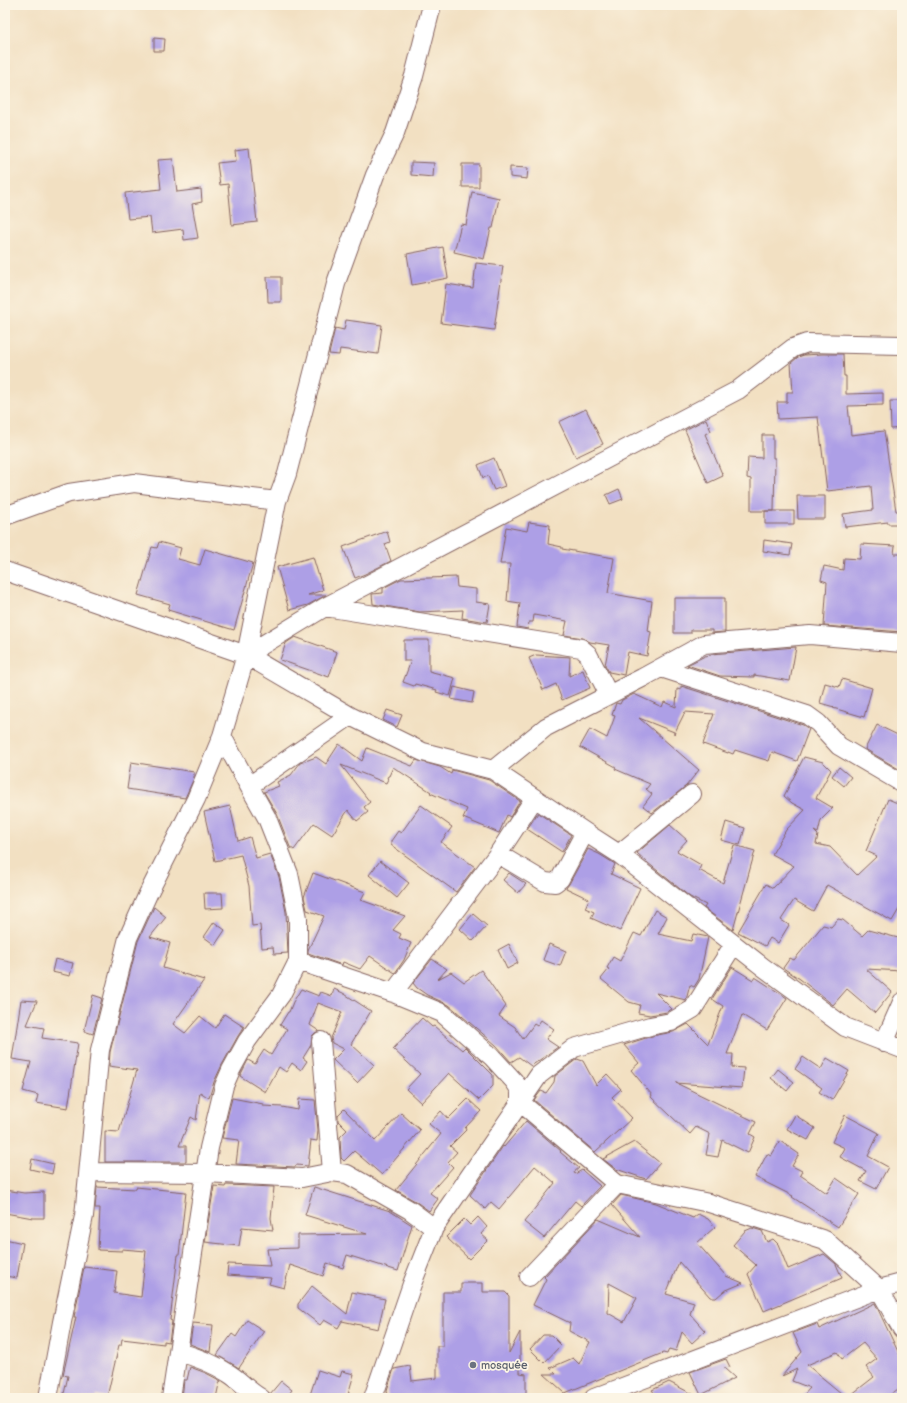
<svg xmlns="http://www.w3.org/2000/svg" width="907" height="1403" font-family="'Balsamiq Sans',sans-serif">
<style>
.building{fill:#ad9fe6;fill-rule:evenodd}
.lines{fill:none;stroke-linecap:round;stroke-linejoin:round}
.minor-casing{stroke:#856360;stroke-width:20}
.minor{stroke:#fff;stroke-width:18}
.worship-dot{fill:#6b7280;stroke:#fcf5e5;stroke-width:1.5}
.labels{text-anchor:middle;stroke-width:3.5;stroke-linejoin:round;paint-order:stroke}
.worship-label{font-size:11px;fill:#5b616d;stroke:#fcf5e5;text-anchor:start}
</style>
<rect width="100%" height="100%" fill="#fcf5e5"/>
<filter id="ink" filterUnits="userSpaceOnUse"><feTurbulence type="fractalNoise" baseFrequency=".025" numOctaves="2"/><feDisplacementMap in="SourceGraphic" scale="8" xChannelSelector="R" yChannelSelector="G"/><feConvolveMatrix kernelMatrix="1 2 1 2 8 2 1 2 1" color-interpolation-filters="sRGB"/></filter>
<filter id="wash" filterUnits="userSpaceOnUse"><feTurbulence type="fractalNoise" baseFrequency=".012" numOctaves="4" result="noise"/><feDisplacementMap in="SourceGraphic" scale="16" xChannelSelector="R" yChannelSelector="G"/><feGaussianBlur stdDeviation="0.9" result="paint"/><feColorMatrix in="noise" values="0 0 0 0 0 0 0 0 0 0 0 0 0 0 0 0 0 1.4 0 .05"/><feComposite in="paint" operator="in"/></filter>
<g filter="url(#wash)">
<rect width="100%" height="100%" fill="#f2e0c2"/>
<g id="blocks">
<path class="building" d="M154 38 165 39 164 51H154Z
M249 148 257 222 232 225 228 184 220 185 217 163 236 161 235 150Z
M173 159 177 192 201 189 202 202 192 204 198 238 184 240 183 229 152 233 150 217 128 219 125 193 161 189 158 160Z
M411 162 434 163 433 177 411 175Z
M462 164H479V187H462Z
M510 167 528 168 527 179 510 177Z
M472 192 499 198 493 228H491L484 259 454 252 461 224 466 225Z
M443 247 448 278 412 285 407 254Z
M476 263 503 266 494 330 441 323 446 284 473 288Z
M267 277H281V302H268Z
M346 320 382 325 378 354 340 349 339 355 329 354 335 328 344 330Z
M822 354H843L844 376H846V394L883 393V405L848 406 851 435 884 431 896 511H902V524H888V522L845 527 843 514 873 510 871 486 827 491 818 417 778 419 777 402H787V392H793L791 363 798 357 804 355Z
M890 401H902V428L891 429Z
M586 409 603 444 576 457 559 422Z
M706 419 711 431 705 434 723 476 708 483 685 430Z
M762 435H773V458H775L774 511H751V479L747 478 748 457 762 458Z
M494 458 505 486 494 490 488 476 483 478 478 465Z
M619 489 623 499 610 504 606 495Z
M797 496H825V519H798Z
M765 511H794V524H765Z
M529 522 550 525 548 544 562 547V549L614 558 608 593 652 601 648 631 651 632 647 656 628 652 624 675 609 672 605 665 609 645 590 642 583 638 564 635 567 621 534 615 533 622H529L528 629 517 627 520 603 507 601 510 564H500L506 527 527 531Z
M387 531 390 542 385 544 391 561 365 574 355 578 343 547Z
M764 540 792 544 790 555 763 551Z
M159 542 181 548 178 559 200 565 205 549 253 563 234 630 168 610 170 604 138 595 152 547 157 548Z
M861 544 895 546 894 554H902V632L824 626 827 582 821 580 824 566 843 570 844 558 860 559Z
M313 557 323 590 308 595H326L308 605 289 610 277 567Z
M456 577 457 587 476 589V602L490 604 487 622 462 618 463 610 420 612 373 604 372 594 383 593V588L401 579Z
M674 598H725V632L712 633V630H691V633H674Z
M295 637 337 652 329 677 280 660 286 643Z
M404 640H429V671L455 678 450 696 436 692 437 690 415 684 414 686 403 682 411 661H404Z
M796 647 790 681 754 675V677L720 676 687 665 705 656 711 655V654Z
M536 655 570 657 569 676 583 670 590 688 562 700 556 684 543 690 529 658Z
M842 679 872 688 864 717 833 708 834 707 820 703 825 683 839 687Z
M681 686 803 725 809 729 797 761 772 752 769 761 735 750 733 754 728 752V753L703 744 714 714 685 712 674 734V732L639 718 699 770 686 786 652 813 643 806 652 794 646 789 650 784 615 769 616 767 580 747 590 729 607 738 615 716 612 715 616 703 620 704 622 700 634 694 662 707 664 702 676 707 677 689 681 690Z
M454 687 474 692 472 703 451 699Z
M387 710 402 715 397 727 383 720Z
M877 725 902 737V771L865 749Z
M339 744 362 761 367 748 412 766 416 760 440 767 451 774 452 770 489 780 520 801 510 817 507 815 499 833 463 818 467 809 430 793 431 792 393 767 389 776H388L387 778 388 779 386 783 341 765 370 802 364 807 368 812 357 821 348 810 332 835 314 823 294 850 290 847 277 814 264 792 279 786 277 782 291 775 300 763 316 757 326 764Z
M804 757 823 762 831 770 816 798 833 808 821 820 818 833 814 831 818 835 816 844 830 847 857 875 877 856 866 851 888 799 902 805V904L892 921 827 885 813 911 794 900 781 920 789 925 778 943 770 938 765 946 738 932 766 884 773 888 794 866 772 854 786 830 805 810 792 803 784 796Z
M131 762 194 772V778L185 798 127 789Z
M839 767 851 777 844 786 832 776Z
M421 805 452 827 441 842 475 867 456 892 391 845V841L398 831 401 833Z
M230 806 238 841 250 837 256 858 270 854 279 877 286 912 288 953 274 954 273 947 262 948 260 925 252 926 249 886 241 855 215 861 204 812Z
M538 813 571 835 562 852 527 829Z
M726 822 745 828 740 845 721 840Z
M670 825 687 840 677 851 701 865 699 870 723 883 734 845 755 851 733 930 704 908 706 905 690 897 648 863 637 853Z
M588 849 599 854 615 864 611 874 640 888 620 931 591 918 594 912 585 908 589 899 566 888 569 884Z
M380 861 409 883 397 898 369 875Z
M313 873 365 892 361 900 405 916 393 930 401 934 399 938 411 943 404 960 395 973 370 956 360 969 343 962 342 965 308 953V950L324 916 307 910 304 897Z
M509 873 526 884 518 893 503 880Z
M204 893H222L223 908 205 909Z
M154 907 166 917 150 937 170 943 163 968 204 980 173 1024 185 1033 200 1016 215 1028 224 1014 244 1027 238 1036 222 1065 214 1082 209 1098 200 1092 196 1120 191 1117 179 1146H186V1162H105V1131L119 1132 137 1070 109 1066 110 1052 138 941Z
M655 910 667 917 658 934 691 941 693 934 708 937 699 979 694 987 690 985 686 1000 656 993 672 1009 667 1012 650 1015 638 1013 640 1005 629 1002 601 979 609 969 607 968 613 957 620 961 634 933 641 936Z
M473 914 487 926 473 941 460 929Z
M838 919 843 920 862 936 868 930 902 939V971L866 969 892 992 875 1013 847 989 833 1005 800 979 783 968 790 958 794 960 823 925 831 927Z
M214 922 225 930 215 945 204 937Z
M509 944 518 963 507 969 498 950Z
M549 944 566 951 560 966 543 960Z
M55 959 73 963 70 976 52 972Z
M432 959 447 969 438 979 451 972 464 982 481 970 506 1006 499 1016 515 1027 523 1039 534 1024 537 1026 541 1020 554 1029 546 1039 558 1047 531 1066 519 1057 511 1062 496 1045 449 1005 427 995 417 988 413 983Z
M732 967 753 980 755 977 787 998 767 1030 742 1015 727 1054H733L732 1067 744 1068 742 1088 676 1083 756 1122 750 1134 755 1137 748 1153 722 1140 718 1157 706 1155 710 1134 696 1127 690 1134 651 1097 652 1095 631 1070 639 1063 624 1045 652 1036 673 1032 688 1024 708 1044 723 1006 712 999Z
M301 989 319 996 321 992 332 996 334 989 343 993 371 1011 351 1044 374 1065 357 1083 333 1060 344 1049 332 1043 331 1038 342 1012 318 1003 310 1025 319 1031 315 1033 312 1036 311 1045 303 1058 307 1061 301 1070 292 1063 286 1072 279 1067 265 1092 240 1076 248 1060 255 1064 264 1050 271 1055 287 1029 280 1025 288 1012H289L293 1002Z
M93 995 102 998 93 1034 84 1031Z
M21 1000 37 1001 27 1025 44 1028 42 1038 78 1043 68 1108 36 1103 38 1095 23 1091 31 1062 12 1059Z
M422 1018 432 1027 434 1026 462 1050 465 1047 493 1075V1086L479 1100 449 1073 421 1103 406 1089 420 1074 393 1049Z
M803 1057 821 1069 827 1058 849 1071 832 1100 819 1092 822 1088 795 1069Z
M577 1059 583 1061 596 1085 607 1074 621 1089 612 1097 632 1118 595 1152 534 1100 541 1091 546 1093 554 1082 555 1076Z
M778 1069 794 1082 787 1091 771 1078Z
M232 1098 263 1104V1106L282 1107 298 1110 299 1099 315 1100 318 1130 317 1141 311 1140 308 1166 296 1165 295 1167 236 1164 239 1140 222 1138Z
M468 1099 481 1111 465 1128 466 1130 450 1146 457 1152 448 1162 453 1167 430 1193 438 1199 429 1211 415 1201 396 1190 441 1134 429 1124 441 1111 448 1119Z
M344 1109 375 1141 401 1113 420 1130 382 1175 354 1151 344 1161 341 1158 340 1137 347 1130 338 1121V1115Z
M795 1115 815 1128 808 1140 787 1129Z
M845 1115 879 1133 868 1156 888 1167 876 1189 860 1181 866 1171 840 1157 845 1148 832 1142Z
M526 1121 561 1151 560 1152 579 1168 574 1172 575 1174 582 1170 600 1186 581 1206 575 1201 544 1238 524 1222 555 1183 535 1166 499 1209 491 1202 485 1209 470 1195 503 1146 504 1147Z
M780 1141 799 1154 792 1166 802 1171 800 1175 827 1193 836 1178 859 1194 838 1227 792 1197 793 1196 755 1177 767 1154 771 1156Z
M634 1142 660 1163 646 1179 616 1169 603 1159Z
M32 1159 54 1164 52 1174 30 1169Z
M226 1185 274 1187 271 1218 273 1230 242 1227 239 1246 205 1242 214 1186 225 1187Z
M97 1187 136 1189V1187L186 1192 179 1255H178L170 1320 172 1321 169 1342 164 1341V1344L122 1339 121 1345H119L107 1397 97 1395 96 1398H63L68 1376 63 1375 76 1317H74L84 1267 117 1271 114 1293 141 1297 146 1251 122 1249V1251L98 1250 100 1208H95Z
M314 1187 390 1211 412 1225 398 1271 347 1255 343 1268 327 1263 323 1276 290 1265 284 1288 269 1284 271 1278 227 1275 228 1264 270 1266 267 1249 298 1248V1235L367 1234 305 1215Z
M5 1190 24 1193 44 1192V1218H33L5 1213Z
M621 1195 656 1203 693 1218 698 1214 708 1219 715 1227 697 1243 726 1276 743 1283 724 1291 716 1298H713L710 1297 679 1262 666 1294 694 1302 690 1314 705 1331 692 1343 682 1332 676 1351 669 1349 667 1354 663 1353 565 1393 544 1374H556L550 1368 573 1358 579 1364 590 1342 569 1331 570 1323 533 1305 546 1279 544 1277 598 1219 640 1237 612 1205ZM609 1283 637 1298 624 1322 608 1313Z
M478 1217 487 1227 481 1234 488 1240 469 1259 446 1237 464 1219 470 1225Z
M752 1228 762 1231 767 1242 773 1239 778 1244 788 1269 824 1254 836 1264 842 1278 764 1311 748 1274 756 1265 733 1245 745 1231Z
M5 1239 23 1243 17 1278 5 1276Z
M461 1283H483V1292H505L509 1296V1353L520 1332V1373L526 1374V1398H388L387 1390 394 1369 410 1366 412 1381 437 1378V1346H443V1292H461Z
M312 1286 347 1314 352 1292 385 1299 378 1329 342 1321 338 1328 324 1320 320 1325 298 1308V1304Z
M875 1303 902 1360V1386L886 1398H801L810 1388 792 1381 797 1369 782 1376 802 1352 793 1333 817 1324 819 1329ZM863 1343 877 1359 866 1367 874 1377 847 1398 807 1365 837 1352 842 1359Z
M247 1320 264 1331 239 1368 217 1355 232 1334 236 1337Z
M193 1323 213 1325 210 1352 190 1344Z
M543 1335H551L561 1345 544 1363 530 1349Z
M726 1359 730 1367 724 1368 735 1378 701 1395 690 1372Z
M190 1367 206 1373 221 1381 219 1384 216 1398H182L184 1380H187Z
M318 1370 340 1377 342 1371 354 1374 347 1398H309Z
M281 1381 292 1390 286 1398H271L270 1394Z
M669 1382 700 1398H658L652 1390Z"/>
</g>
</g>
<g filter="url(#ink)">
<use href="#blocks" fill-opacity="0" stroke="#856360" stroke-width="1"/>
<g class="lines">
<defs>
<path id="minor" d="M5 516 69 493 134 483 277 501
M5 571 246 655 350 716 423 752 493 770 585 832 619 854 763 967 845 1027 902 1049
M325 607 581 648 588 654 609 695
M246 655 325 607 738 390 793 348 807 343 902 345
M661 668 807 715 818 723 839 746 902 783
M493 770 546 727 642 678 704 644 810 635 902 643
M249 786 350 716
M498 854 545 882 555 883 560 879 585 832
M619 854 692 794
M298 961 393 993 442 1013 492 1057 514 1081 520 1090V1102L617 1184 709 1203 825 1240 879 1289 902 1329
M393 993 498 854 534 799
M321 1041 332 1172
M884 1043 902 1002
M89 1172 205 1173 302 1178 332 1172 347 1174 410 1210 434 1228
M529 1277 617 1184
M179 1352C196 1357 213 1363 228 1373 240 1380 248 1391 261 1398
M48 1398 62 1322 84 1216 100 1050 128 938 148 894 196 799 222 736 246 655 277 501 287 474 337 280 375 175 395 133 414 76 432 5
M171 1398 209 1148 224 1086 231 1070 247 1041 281 995 298 961V918L289 874 267 818 249 786 222 736
M373 1398 412 1284 434 1228 539 1075 574 1048 650 1026 671 1022 693 1009 734 944
M594 1398 879 1289 902 1283"/>
</defs>
<use href="#minor" class="minor-casing"/>
<use href="#minor" class="minor"/>
</g>
</g>
<circle class="worship-dot" cx="473" cy="1365" r="4"/>
<g class="labels">
<g class="worship-label">
<text x="481" y="1369">mosquée</text>
</g>
</g>
<rect width="907" height="1403" fill="none" stroke="#fcf5e5" stroke-width="20"/>
</svg>
